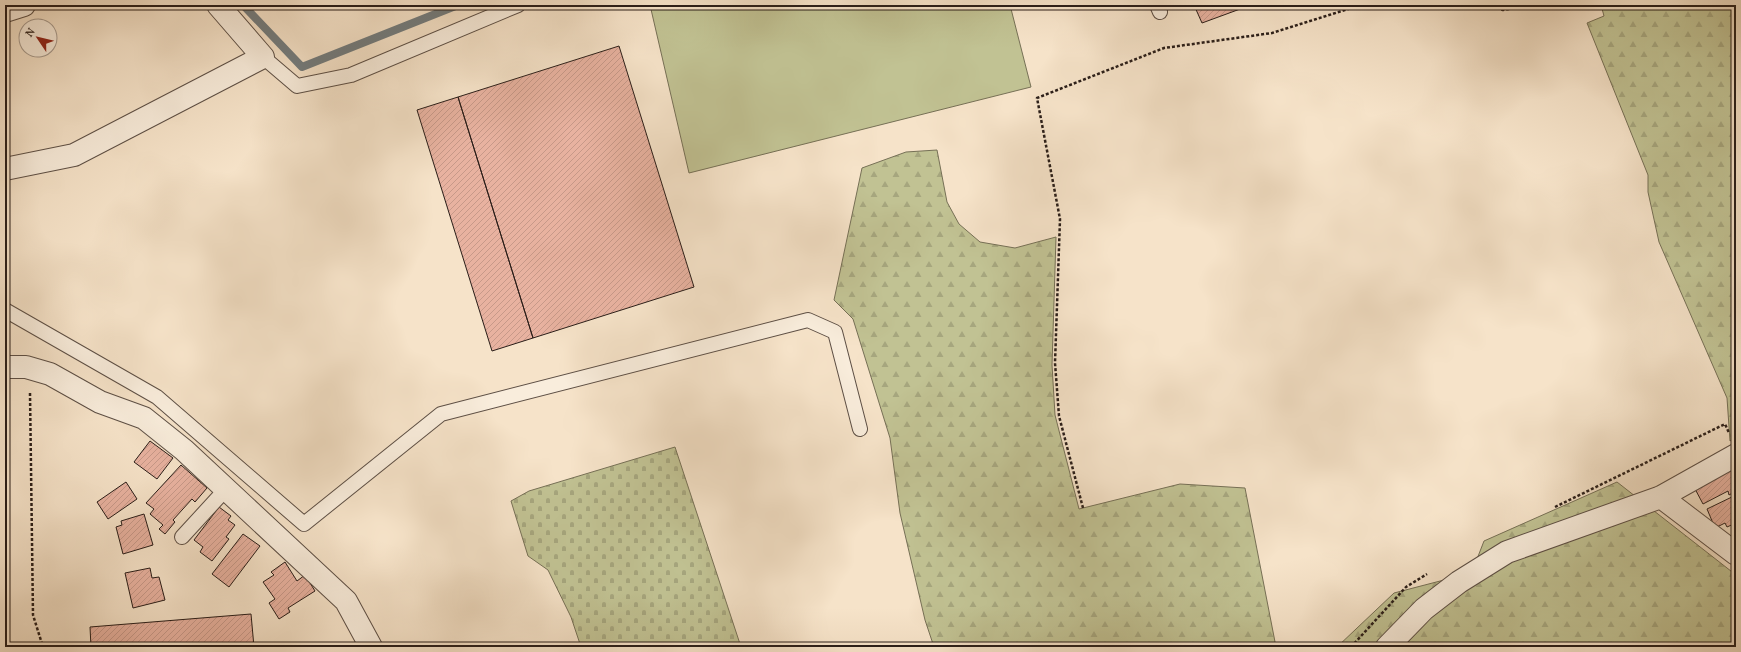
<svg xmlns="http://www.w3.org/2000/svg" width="1741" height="652" font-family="Vollkorn,serif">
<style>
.green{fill:#c1c293;stroke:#767056}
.forest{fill:url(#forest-firs);stroke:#767056}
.cemetery{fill:url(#cemetery-stones);stroke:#767056}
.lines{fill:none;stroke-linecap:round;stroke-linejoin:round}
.stream{stroke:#737c7e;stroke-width:8}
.building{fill:url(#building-hatch);stroke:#2a1e19}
.lane-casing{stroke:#5d4f45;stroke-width:16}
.street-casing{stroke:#5d4f45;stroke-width:24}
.path{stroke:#2a1e19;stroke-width:2.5;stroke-dasharray:3 2;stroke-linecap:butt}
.lane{stroke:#f9eddc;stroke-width:14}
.street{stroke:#f9eddc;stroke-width:22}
</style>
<defs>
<pattern id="forest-firs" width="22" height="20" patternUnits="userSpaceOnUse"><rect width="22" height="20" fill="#c1c293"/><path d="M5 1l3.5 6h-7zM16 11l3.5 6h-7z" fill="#a6a67e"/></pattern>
<pattern id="cemetery-stones" width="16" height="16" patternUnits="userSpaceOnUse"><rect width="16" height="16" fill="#c1c293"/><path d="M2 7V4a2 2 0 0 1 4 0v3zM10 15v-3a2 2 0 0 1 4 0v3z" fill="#a6a67e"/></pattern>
<pattern id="building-hatch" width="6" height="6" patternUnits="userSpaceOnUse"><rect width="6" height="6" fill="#e8b2a0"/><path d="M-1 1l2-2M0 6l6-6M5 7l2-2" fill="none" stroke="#c79989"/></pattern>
</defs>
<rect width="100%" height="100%" fill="#f6e3c9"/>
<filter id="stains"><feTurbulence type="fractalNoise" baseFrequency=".005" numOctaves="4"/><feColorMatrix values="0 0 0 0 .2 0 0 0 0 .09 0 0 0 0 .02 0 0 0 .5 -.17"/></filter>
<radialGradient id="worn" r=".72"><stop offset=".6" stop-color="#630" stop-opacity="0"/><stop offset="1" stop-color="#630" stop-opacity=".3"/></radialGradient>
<path class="green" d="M650 5H1010L1031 87 689 173Z"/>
<path class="forest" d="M1601 5H1736V437L1730 441 1727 398 1659 242 1648 192V175L1587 23 1604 16Z
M937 150 947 202 959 224 980 242 1015 248 1056 237 1052 365 1055 415 1079 509 1180 484 1245 488 1276 647H934L925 620 900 513 890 438 853 319 834 300 862 168 906 152Z
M1617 482 1736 575V647H1337L1394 593 1444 580 1477 559 1484 541Z"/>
<path class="cemetery" d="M675 447 741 647H581L571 617 548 570 528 556 511 501 529 491Z"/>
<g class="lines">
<path class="stream" d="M243 5 302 67 458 5"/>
</g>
<path class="building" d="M1194 5H1251L1202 23Z
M619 46 694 287 533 338 458 97Z
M458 97 533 338 492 351 417 110Z
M150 441 173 458 157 479 134 462Z
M181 465 207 488 195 502 192 499 173 520 175 522 165 534 159 529 163 525 150 514 154 509 146 503Z
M1736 466V491L1729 495 1728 491 1703 504 1694 487Z
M126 482 137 499 108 519 97 502Z
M1736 495V523L1727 527 1725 523 1715 528 1707 509Z
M219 507 231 516 228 520 235 525 226 537 229 539 212 561 200 552 203 547 194 540Z
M144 514 153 545 123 554 116 527 122 525 121 521Z
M243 534 260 546 229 587 212 574Z
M285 562 297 581 305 575 315 591 288 608 290 612 279 619 269 603 275 599 263 582 274 575 271 572Z
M150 568 152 578 159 577 165 600 133 608 125 573Z
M251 614 254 647H91L90 627Z"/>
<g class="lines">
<defs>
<path id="lane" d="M1157 5 1160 12
M263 57 297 86 351 75 518 5
M5 310 157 397 304 524 441 414 808 320 835 332 860 429
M182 537 226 489"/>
<path id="street" d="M5 11 24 5
M5 169 74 155 263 57 218 5
M5 367H26L50 374 100 402 144 418 184 450 346 601 371 647
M1661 497 1736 554
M1387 647 1424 609 1459 582 1507 552 1661 497 1736 455"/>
</defs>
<use href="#lane" class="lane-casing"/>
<use href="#street" class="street-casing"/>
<path class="path" d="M1487 5 1503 10 1531 5
M30 393 33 615 43 647
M1555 507 1725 424 1729 433
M1083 508 1059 416 1055 363 1060 219 1037 98 1164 48 1272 33 1361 5
M1351 647 1406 587 1427 574"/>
<use href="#lane" class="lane"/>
<use href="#street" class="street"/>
</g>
<rect width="1741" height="652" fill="none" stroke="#f6e3c9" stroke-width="20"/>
<rect x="6" y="6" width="1729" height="640" fill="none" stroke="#2a1e19" stroke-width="2"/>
<rect x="10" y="10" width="1721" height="632" fill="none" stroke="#2a1e19"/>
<g transform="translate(38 38) rotate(305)"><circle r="19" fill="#f9eddc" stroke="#a69a8e"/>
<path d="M0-3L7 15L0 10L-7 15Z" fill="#8f2418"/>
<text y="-6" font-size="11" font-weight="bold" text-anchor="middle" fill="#2a1e19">N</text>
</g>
<rect width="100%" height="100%" filter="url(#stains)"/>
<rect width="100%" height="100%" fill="url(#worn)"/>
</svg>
